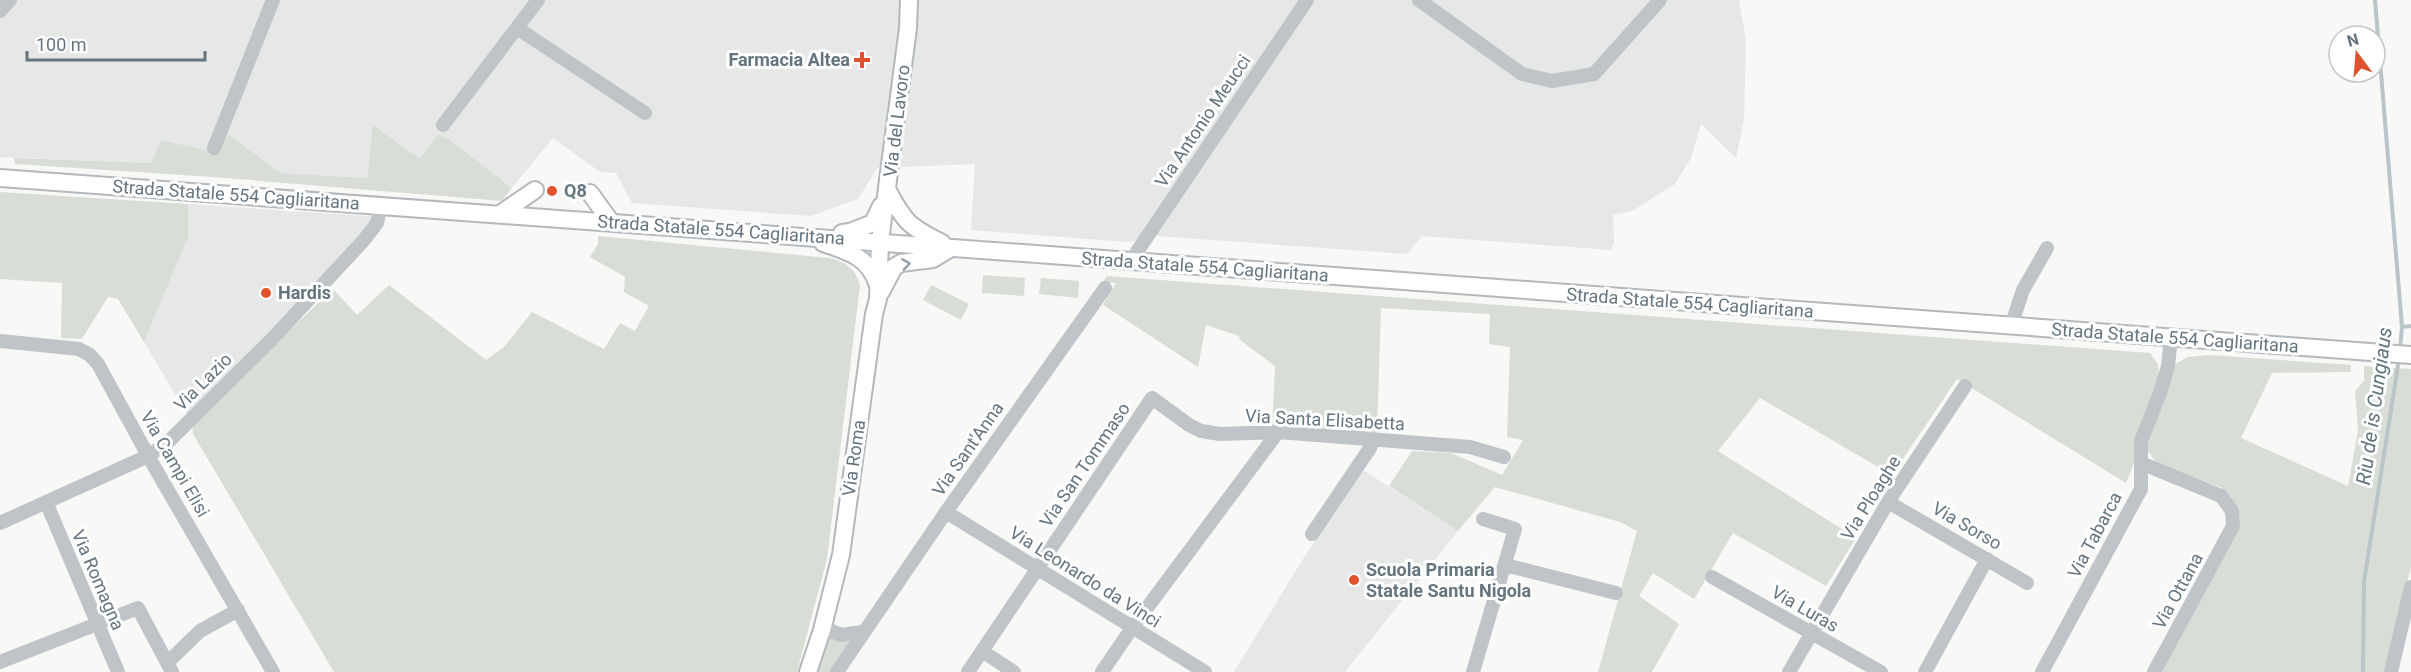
<svg xmlns="http://www.w3.org/2000/svg" width="2411" height="672" font-family="Roboto,sans-serif">
<style>
.built{fill:#e6e7e7}
.green{fill:#d8ddd5}
.lines{fill:none;stroke-linecap:round;stroke-linejoin:round}
.stream{stroke:#b9c5c9;stroke-width:4}
.major-casing{stroke:#b3b8bc;stroke-width:20}
.minor{stroke:#bfc4c8;stroke-width:14}
.major{stroke:#fff;stroke-width:16}
.oneway{stroke:#929ea6}
.poi-dot{fill:#e0522e;stroke:#fff;stroke-width:2}
.labels{text-anchor:middle;stroke-width:6;stroke-linejoin:round;paint-order:stroke}
.poi-label{font-size:18px;font-weight:bold;fill:#647580;stroke:#fff;text-anchor:start}
.street-label{font-size:18px;fill:#647580;stroke:#fff}
.water-label{font-size:20px;font-style:italic;fill:#5f747b;stroke:#fff}
</style>
<rect width="100%" height="100%" fill="#f8f8f6"/>
<path class="built" d="M0 0H1739L1746 40 1744 120 1736 158 1701 124 1691 158 1675 184 1632 211 1613 215 1614 242 1611 250 1422 236 1407 254 1157 236 1128 242 971 230 975 164 877 168 858 199 811 216 632 203 616 173 600 172 553 138 512 188 450 140 438 134 420 160 373 126 367 178 281 173 228 134 219 154 161 140 151 163 0 157Z
M188 204 380 217 192 423 144 342 188 237Z
M1363 470 1458 531 1345 672H1234L1303 559Z"/>
<path class="green" d="M373 125 420 159 438 134 450 140 512 188 502 201 213 177 15 164 14 158 151 163 161 140 218 153 228 134 281 173 367 178Z
M0 192 188 204V237L144 342 118 299 108 297 82 339 61 338 62 283 0 279Z
M598 236 829 258C846 262 855 268 860 285L827 559 797 672H334L193 434 192 423 333 289 357 315 389 285 486 360 504 347 532 312 604 349 620 323 635 331 649 306 624 292 625 277 590 257 598 244Z
M983 275 1025 278 1024 296 982 293Z
M1107 276 2150 353 2158 364 2159 378 2139 428 2134 446V463L2126 483 1957 379 1892 475 1760 398 1718 451 1856 538 1826 586 1733 533 1694 599 1653 573 1639 596 1679 624 1652 672H1598L1637 531 1620 522 1495 487 1458 531 1389 486 1412 451 1451 453 1502 475 1523 440 1507 437 1510 347 1489 344 1490 314 1381 308 1377 433 1272 427 1275 366 1240 340 1239 336 1206 325 1198 367 1103 305 1116 283 1103 282Z
M1041 278 1079 281 1078 298 1039 294Z
M931 285 969 304 961 320 923 300Z
M2210 355 2351 365V372L2272 373 2241 438 2348 486 2358 431 2355 391 2364 381V366L2411 369V567L2384 672H2158L2240 525 2231 497 2220 487 2157 464 2149 452 2145 451V440L2175 364 2188 357Z
M827 631 854 644 833 672H813Z"/>
<g class="lines">
<path class="stream" d="M2375 0 2402 327 2400 349
M2402 327 2411 326
M2363 672 2364 582 2399 359"/>
<defs>
<path id="major" d="M0 178 2411 355
M888 191C905 223 910 227 942 243
M590 193 611 222
M500 214 535 190
M842 233 850 232 873 223 881 206
M823 243C847 251 869 257 877 283
M881 292 894 267 901 263 933 259 951 248
M808 672 822 630 841 555 874 314 878 299 880 241 908 28 909 0"/>
</defs>
<use href="#major" class="major-casing"/>
<path class="minor" d="M1419 0 1522 74 1552 81 1594 74 1660 0
M0 11 10 0
M517 28 645 113
M443 125 538 0
M214 148 273 0
M1130 262 1307 0
M2011 326 2023 290 2047 248
M0 341 79 349 90 355 98 364 151 461 273 672
M2141 463 2221 496 2232 511 2233 526 2154 672
M46 502 118 672
M1888 502 2027 583
M946 512 1205 672
M0 523 148 456 168 442 273 338 364 240 377 223 381 205
M1312 534 1370 448 1372 440
M1505 565 1616 593
M1712 577 1881 672
M823 627 841 635 862 632
M982 651 1014 672
M0 662 138 608 172 672
M167 663 200 631 238 610
M837 672 946 512 1105 288
M968 672 1152 398 1189 425 1201 431 1220 434 1278 432 1470 447 1504 457
M1102 672 1132 628 1278 432
M1473 672 1515 529 1483 519
M1789 672 1888 502 1965 386
M1925 672 1987 559
M2042 672 2141 489V441L2160 393 2168 366 2171 338
M2391 672 2411 587"/>
<use href="#major" class="major"/>
</g>
<defs><path id="oneway-chevron" d="M-2-3.5L2.5 0L-2 3.5" fill="none" stroke-width="1.6" stroke-linecap="round" stroke-linejoin="round" transform="scale(1.5)"/></defs>
<use class="oneway" href="#oneway-chevron" transform="translate(906 264) rotate(-8)"/>
<g class="poi-dot">
<path d="M859 51h6v6h6v6h-6v6h-6v-6h-6v-6h6z"/>
<circle cx="552" cy="191" r="6"/>
<circle cx="266" cy="293" r="6"/>
<circle cx="1354" cy="580" r="6"/>
</g>
<g class="labels">
<g class="poi-label">
<text x="850" y="66" text-anchor="end">Farmacia Altea</text>
<text x="564" y="197">Q8</text>
<text x="278" y="299">Hardis</text>
<text x="1366" y="576">Scuola Primaria<tspan x="1366" dy="21">Statale Santu Nigola</tspan></text>
</g>
<g class="street-label">
<text transform="translate(897 121) rotate(-83)" y="6">Via del Lavoro</text>
<text transform="translate(1203 121) rotate(-56)" y="6">Via Antonio Meucci</text>
<text transform="translate(236 195) rotate(4)" y="6">Strada Statale 554 Cagliaritana</text>
<text transform="translate(721 230) rotate(4)" y="6">Strada Statale 554 Cagliaritana</text>
<text transform="translate(1205 267) rotate(4)" y="6">Strada Statale 554 Cagliaritana</text>
<text transform="translate(1690 303) rotate(4)" y="6">Strada Statale 554 Cagliaritana</text>
<text transform="translate(2175 338) rotate(4)" y="6">Strada Statale 554 Cagliaritana</text>
<text transform="translate(203 382) rotate(-45)" y="6">Via Lazio</text>
<text transform="translate(1325 420) rotate(3)" y="6">Via Santa Elisabetta</text>
<text transform="translate(968 449) rotate(-55)" y="6">Via Sant'Anna</text>
<text transform="translate(854 458) rotate(-82)" y="6">Via Roma</text>
<text transform="translate(175 464) rotate(60)" y="6">Via Campi Elisi</text>
<text transform="translate(1085 465) rotate(-56)" y="6">Via San Tommaso</text>
<text transform="translate(1871 498) rotate(-58)" y="6">Via Ploaghe</text>
<text transform="translate(1967 526) rotate(30)" y="6">Via Sorso</text>
<text transform="translate(2095 535) rotate(-62)" y="6">Via Tabarca</text>
<text transform="translate(1085 577) rotate(32)" y="6">Via Leonardo da Vinci</text>
<text transform="translate(98 580) rotate(67)" y="6">Via Romagna</text>
<text transform="translate(2178 591) rotate(-61)" y="6">Via Ottana</text>
<text transform="translate(1805 609) rotate(30)" y="6">Via Luras</text>
</g>
<g class="water-label">
<text transform="translate(2374 406) rotate(-82)" y="7">Riu de is Cungiaus</text>
</g>
</g>
<g transform="translate(2357 54) rotate(344)"><circle r="28" fill="#ffffff" stroke="#c1c8cc" stroke-width="1.5"/>
<path d="M0-4.5L10 22L0 15L-10 22Z" fill="#e0522e"/>
<text y="-9" font-size="16" font-weight="bold" text-anchor="middle" fill="#647580">N</text>
</g>
<path d="M27 51v9h178v-9" fill="none" stroke="#647580" stroke-width="3"/>
<text x="36" y="51" font-size="18" fill="#647580" stroke="#ffffff" stroke-width="4.5" paint-order="stroke">100 m</text>
</svg>
